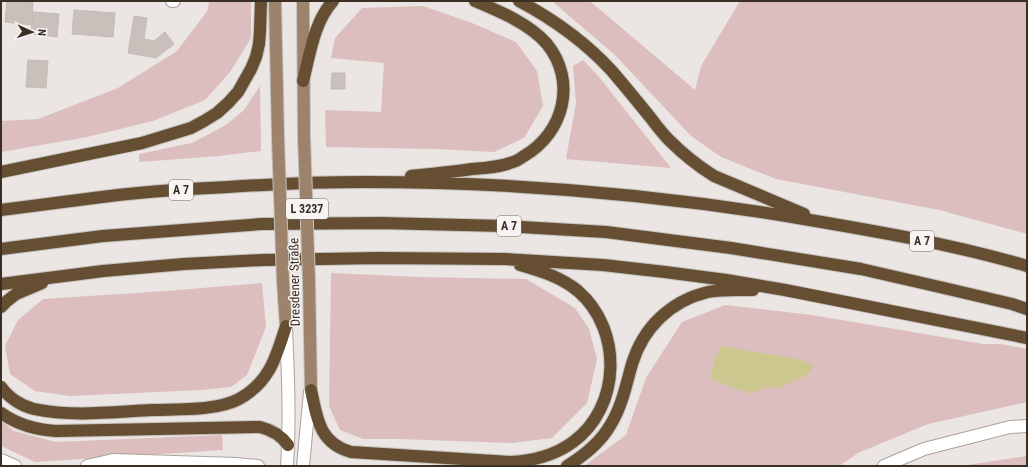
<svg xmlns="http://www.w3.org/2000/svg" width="1028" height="467" font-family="'Roboto Condensed',sans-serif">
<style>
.green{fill:#dbbebd;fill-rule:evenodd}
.water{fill:#ccc68f}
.building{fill:#c9c0bb;stroke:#c5bbb6}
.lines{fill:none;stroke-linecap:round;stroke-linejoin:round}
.street-casing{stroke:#aca39e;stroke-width:14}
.secondary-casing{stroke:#ada19a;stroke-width:14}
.primary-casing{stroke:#c4c1bd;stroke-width:14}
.highway-casing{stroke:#c4c1bd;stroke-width:14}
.street{stroke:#fff;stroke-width:12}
.secondary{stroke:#fff;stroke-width:12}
.primary{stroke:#9d836b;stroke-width:12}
.highway{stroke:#654e32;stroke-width:12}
.primary-bridge-casing{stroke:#c4c1bd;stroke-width:14;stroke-linecap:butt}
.primary-bridge{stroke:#9d836b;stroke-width:12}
.labels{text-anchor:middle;stroke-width:3;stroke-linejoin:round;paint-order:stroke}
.shield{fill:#f8f4f3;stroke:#746a62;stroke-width:1}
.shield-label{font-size:12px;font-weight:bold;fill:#3b2f24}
.street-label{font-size:13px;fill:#3b2f24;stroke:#f8f4f3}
</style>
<rect width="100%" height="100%" fill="#ebe5e3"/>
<path class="green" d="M209 1H251V38L230 72 205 100 153 121 87 137 1 152V121L38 119 118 88 177 51 208 10Z
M552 1H588L591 2 695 90 701 66 740 1H1027V234L939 210 776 179 721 157 691 136 616 56Z
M423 6 472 23 516 42 537 71 543 106 524 138 494 152 435 149 326 147 325 110 381 112 384 63 331 58 335 38 362 8Z
M583 60 600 78 671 168 566 159 576 103 573 66Z
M260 86 261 151 219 156 139 162V154L192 143 226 125 244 110Z
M331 273 420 277 526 279 575 308 589 329 597 359 587 403 552 438 512 443 399 439H363L340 430 329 406Z
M262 283 266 327 247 375 231 387 202 390 70 396 35 391 10 374 5 346 18 320 43 299 166 291Z
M725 305 812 315 983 344H1000L1027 349V402L928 424 858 453 839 466H584L626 435 646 378 682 322ZM721 346 779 388H764L710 379 714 366Z
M1 421 14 431 56 442 222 435 223 450 35 462 1 446Z
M1027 456V466H961Z"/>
<path class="water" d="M721 346 802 360 814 367 805 376 779 388H764L751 394 710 379 713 366Z"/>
<path class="building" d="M7 1 33 2 32 25 5 22Z
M74 10 115 13 113 37 72 34Z
M33 12 59 14 57 37 31 34Z
M134 16 147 18 144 39 154 41 165 32 174 44 156 58 128 53Z
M28 60 48 61 46 88 26 87Z
M332 73H345V89H331Z"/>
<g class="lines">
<defs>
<path id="street" d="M172 1H174
M1 460 15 466
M87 466 113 460 236 464 258 466"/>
<path id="secondary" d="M286 328C288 374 290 420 287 466
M303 466 310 392
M884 466 924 449 1010 427 1027 426"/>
<path id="primary" d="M275 1 278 138
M303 1 304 137
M309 281 311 390
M283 282 286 326"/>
<path id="highway" d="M519 1C553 19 585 42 611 70 624 85 637 101 650 117 656 125 662 133 669 140 683 154 698 166 714 176L804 214
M303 81C310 54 314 22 333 1
M1 172 142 143 191 128 204 121 217 113 228 103 238 92 251 69 256 57 259 44 260 31 261 1
M411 176C431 174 452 172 472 169 486 168 500 167 513 162 517 161 521 158 524 156 564 133 577 81 547 44 530 24 499 11 475 1
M1 210C32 206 63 202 94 198 138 192 184 189 228 187 273 184 319 182 364 182 509 182 655 194 798 218 875 231 952 244 1027 266
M1 249 103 236 262 224 380 223 504 226 606 232 731 248 861 269 944 288 1012 304 1027 309
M1 284 103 271 184 264 263 260 378 258 504 259 603 265 665 272 726 280 785 290 1027 338
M1 307 7 301 16 294 42 283
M1 387C8 397 21 406 34 409 72 417 113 412 152 410 178 409 217 411 239 399 270 382 276 357 286 326
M311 390C317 418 319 443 351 452L510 462C533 461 554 456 573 442 621 407 623 330 578 291 561 277 541 271 520 265
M1 413C18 425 35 430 56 431L260 427C272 430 281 435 288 445
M567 466C585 455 601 442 611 424 622 406 626 385 632 364 643 328 670 301 708 292 722 289 738 290 753 290"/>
</defs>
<use href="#street" class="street-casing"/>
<use href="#secondary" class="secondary-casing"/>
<use href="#primary" class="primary-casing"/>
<use href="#highway" class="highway-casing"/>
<use href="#street" class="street"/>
<use href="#secondary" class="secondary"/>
<use href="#primary" class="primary"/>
<use href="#highway" class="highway"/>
<defs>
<path id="primary-bridge" d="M304 137 309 281
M278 138 283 282"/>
</defs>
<use href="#primary-bridge" class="primary-bridge-casing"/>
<use href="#primary-bridge" class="primary-bridge"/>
</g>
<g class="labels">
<g class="shield">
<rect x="169" y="180" width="24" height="20" rx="3"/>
<rect x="286" y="199" width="42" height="20" rx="3"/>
<rect x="497" y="216" width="24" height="20" rx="3"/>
<rect x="910" y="231" width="24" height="20" rx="3"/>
</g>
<g class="shield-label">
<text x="181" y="194">A 7</text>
<text x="307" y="213">L 3237</text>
<text x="509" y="230">A 7</text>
<text x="922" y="245">A 7</text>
</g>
<g class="street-label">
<text transform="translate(294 282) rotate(-91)" y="5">Dresdener Straße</text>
</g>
</g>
<rect width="1028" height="467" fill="none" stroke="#3b2f24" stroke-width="4"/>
<g transform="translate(32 32) rotate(93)" stroke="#f8f4f3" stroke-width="3" paint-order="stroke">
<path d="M0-3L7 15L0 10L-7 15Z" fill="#3b2f24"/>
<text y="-6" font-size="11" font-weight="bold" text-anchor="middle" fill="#3b2f24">N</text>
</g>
</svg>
